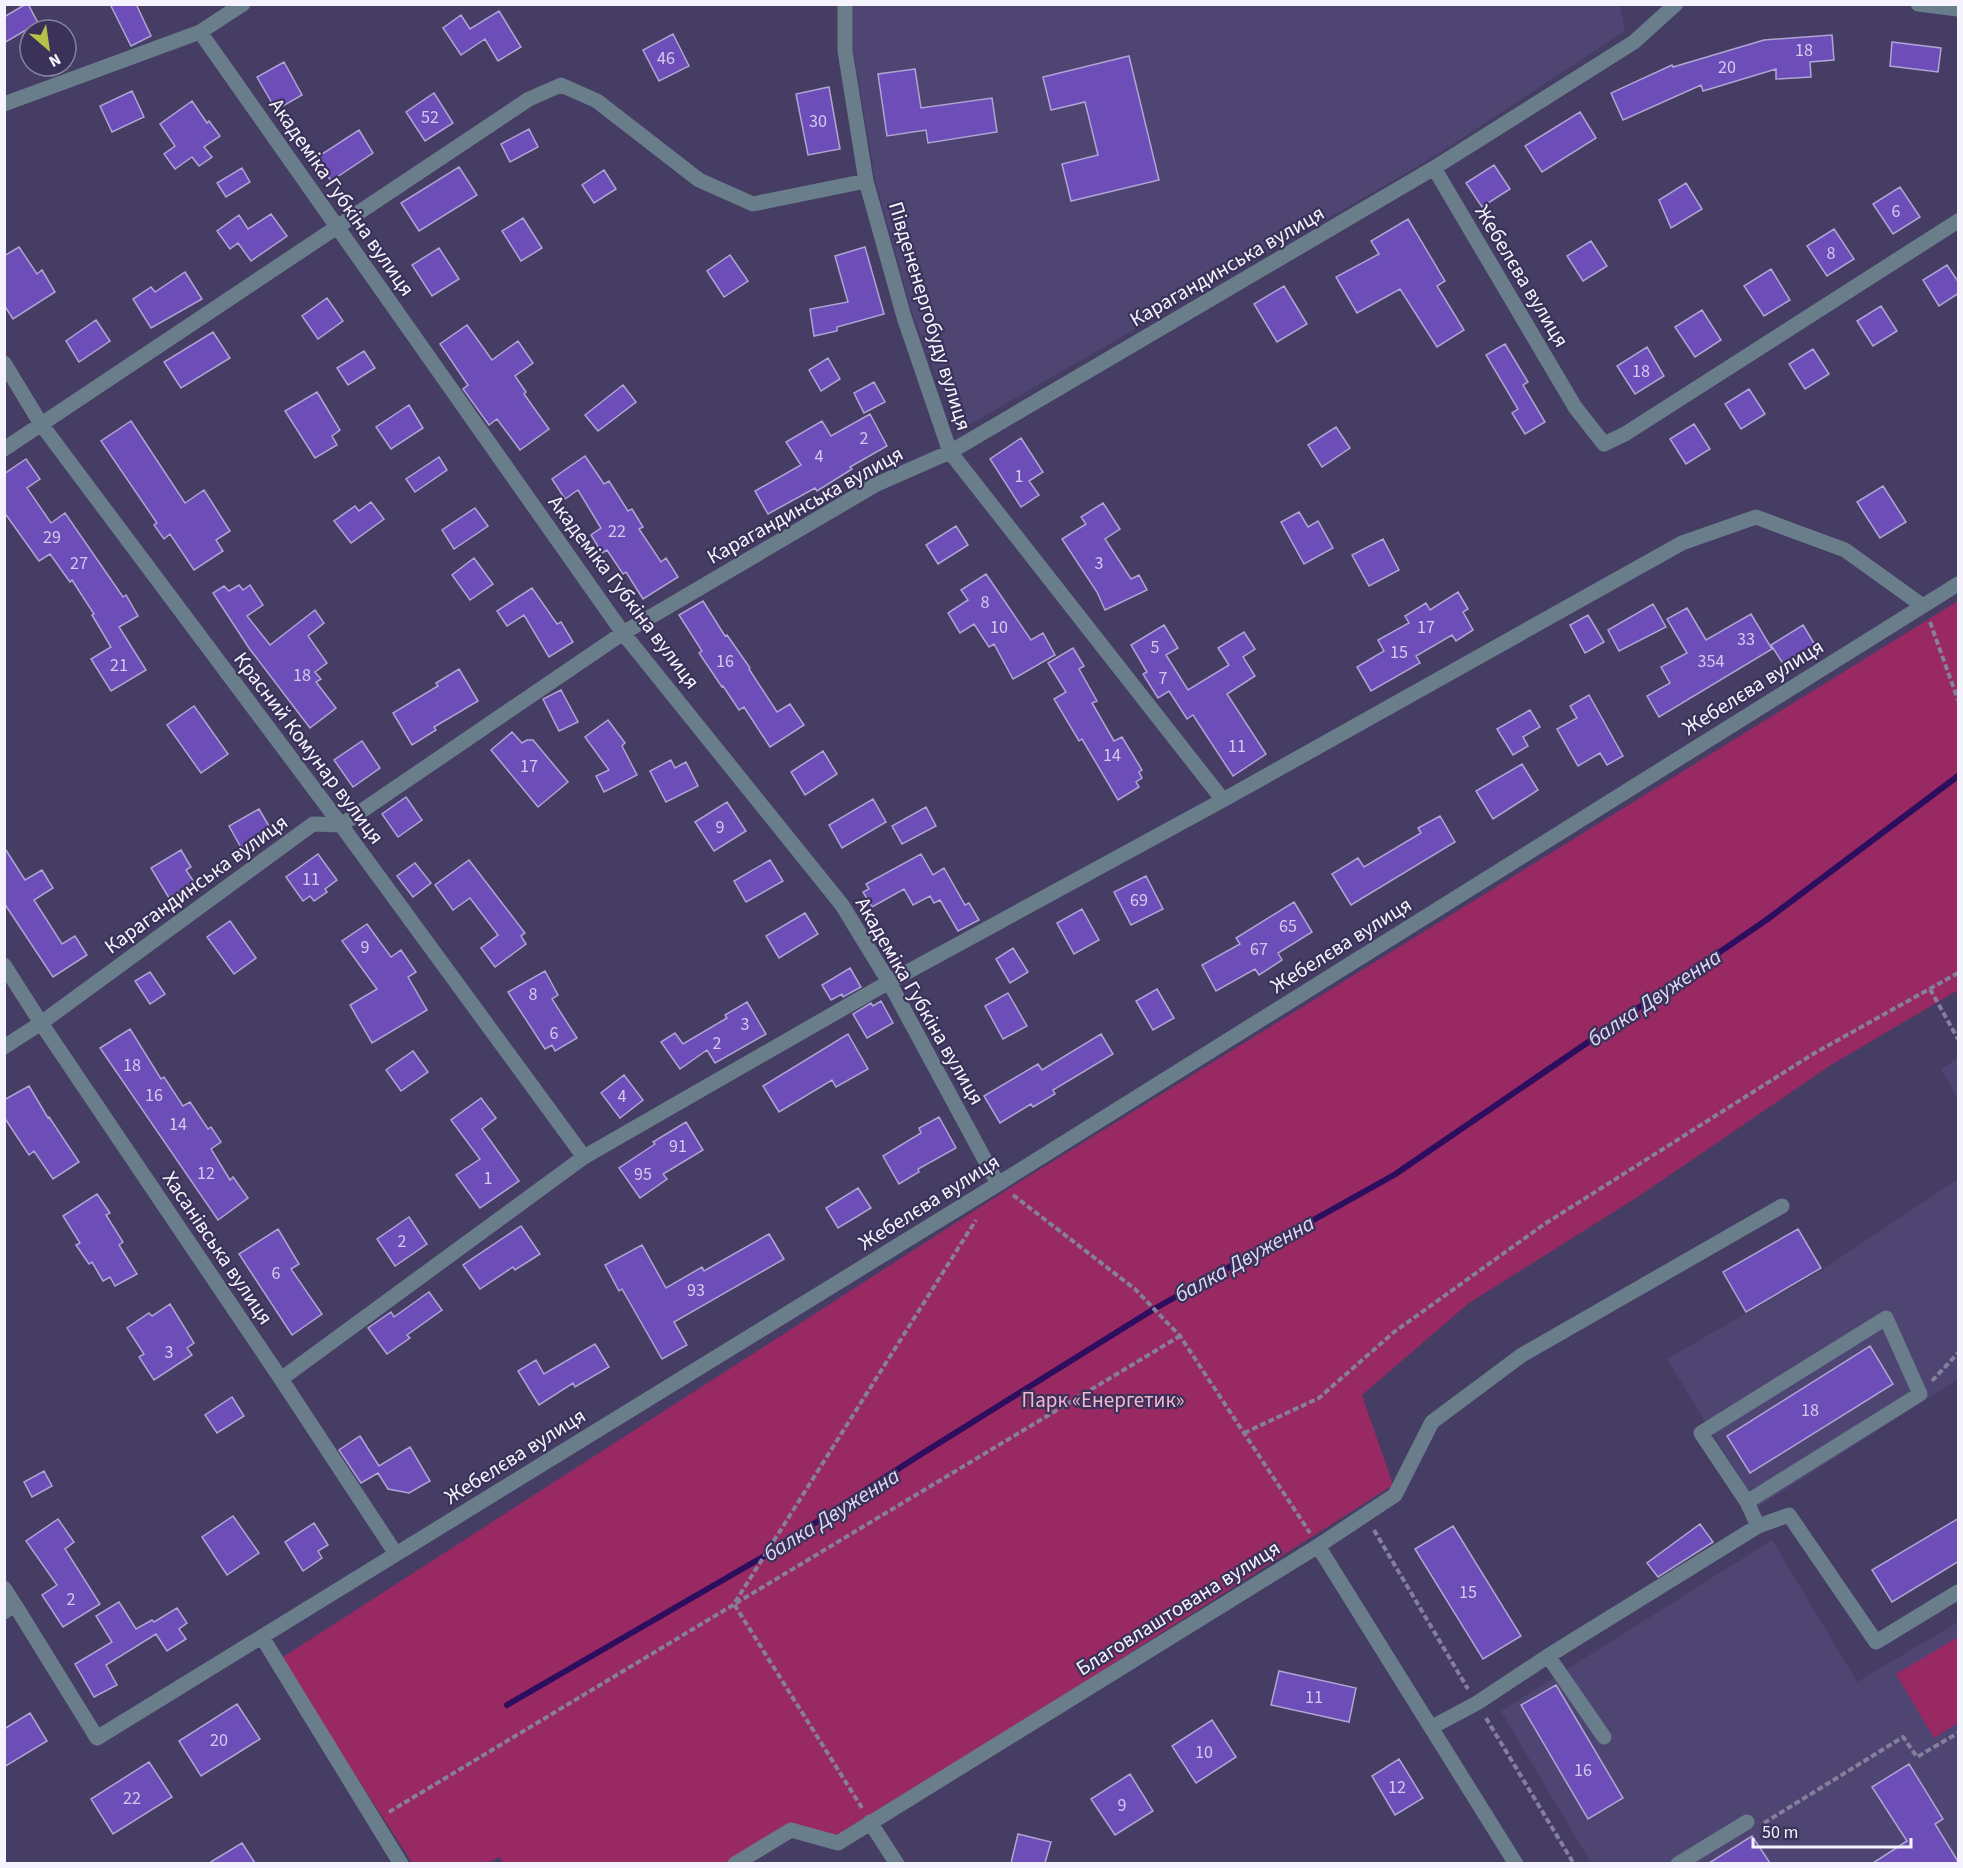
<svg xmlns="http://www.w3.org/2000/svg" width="1963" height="1868" font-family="'Source Sans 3',sans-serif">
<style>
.built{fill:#4f4573}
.green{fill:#992963}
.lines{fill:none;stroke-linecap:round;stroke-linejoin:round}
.stream{stroke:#2d0e5e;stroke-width:6}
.building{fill:#6d4eb9;stroke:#aea5d4;stroke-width:1.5}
.path{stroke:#857f9c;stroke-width:4;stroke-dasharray:6 3;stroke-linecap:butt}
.minor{stroke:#697e8a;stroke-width:15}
.labels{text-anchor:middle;stroke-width:4.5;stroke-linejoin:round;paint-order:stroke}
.number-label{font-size:18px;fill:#d3caed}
.street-label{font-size:21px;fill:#f5f4fe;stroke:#3b3259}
.park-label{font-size:21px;fill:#f5b7d0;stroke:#3b3259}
.water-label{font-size:22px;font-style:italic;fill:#dedaf6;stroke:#3b3259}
</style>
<rect width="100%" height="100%" fill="#463d65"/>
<path class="built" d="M853 5H1620L1625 31 1427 161 958 431 912 313 875 179 853 49Z
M1958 1058V1099L1941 1069Z
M1958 1179V1379L1758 1507 1667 1359 1822 1270Z
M1772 1540 1857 1682 1958 1622V1863H1591L1501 1711Z"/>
<path class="green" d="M1958 601V990L1831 1065 1639 1196 1469 1303 1362 1395 1393 1485 1067 1693 837 1835 792 1824 725 1863 504 1864 499 1857 488 1863 413 1864 280 1659 1002 1193Z
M1958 1637V1723L1934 1738 1896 1674Z"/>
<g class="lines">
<path class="stream" d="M507 1705 761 1558 915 1458 1154 1309 1394 1175 1765 921 1958 776"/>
</g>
<path class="building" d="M26 4H28L38 23 4 43V17Z
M110 4H136L151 36 131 46Z
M499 11 521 47 498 61 485 39 461 55 443 28 461 15 470 29Z
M673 34 689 66 659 81 643 50Z
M1832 35 1834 60 1810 62 1811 77 1776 79V69L1703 91 1701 85 1623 120 1611 93 1672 65 1673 67 1764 40Z
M1892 42 1941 48 1938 72 1890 66Z
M1129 56 1159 180 1071 201 1062 164 1098 155 1085 102 1051 110 1043 77Z
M284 62 302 95 276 110 257 77Z
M915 69 921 108 992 98 997 132 928 143 926 130 887 136 878 74Z
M829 87 840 149 808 155 796 94Z
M132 91 144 117 112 132 100 106Z
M434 93 453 123 425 141 406 112Z
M192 101 207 123 209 121 220 136 204 147 212 157 199 166 192 157 175 169 164 154 175 146 160 124Z
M1580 112 1596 138 1542 172 1525 146Z
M529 129 538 147 510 162 501 144Z
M359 130 373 153 331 181 316 158Z
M1494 165 1510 189 1482 207 1466 183Z
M459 167 477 195 419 231 401 203Z
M242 168 250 182 226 197 217 183Z
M604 170 616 189 594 203 582 185Z
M1686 183 1702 209 1671 228 1659 200Z
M1900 187 1920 217 1893 234 1873 204Z
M271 214 287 236 251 261 238 243 230 249 217 231 239 215 248 229Z
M523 218 542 248 521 261 502 231Z
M1408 219 1445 281 1437 286 1464 330 1437 347 1400 289 1357 313 1336 277 1379 254 1371 241Z
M1834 229 1854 259 1827 276 1807 246Z
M1591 241 1607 266 1583 281 1567 256Z
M19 247 37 274 42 270 55 292 13 319 4 305V256Z
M865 247 884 314 837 327V331L814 336 810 309 848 302 835 256Z
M439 248 459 279 432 296 412 265Z
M730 255 748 281 724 297 707 271Z
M1947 265 1959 283V293L1939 306 1923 280Z
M1771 269 1790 300 1764 316 1744 286Z
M185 272 202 299 151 328 133 299 151 287 155 292Z
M1284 286 1307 324 1277 342 1254 304Z
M327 298 343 321 318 339 302 316Z
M1881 306 1897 331 1873 346 1857 321Z
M1702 310 1721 340 1695 357 1675 327Z
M96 320 110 341 79 362 66 341Z
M467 325 492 360 518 341 533 363 515 376 526 392 524 394 549 429 520 450 497 419 489 425 463 389 468 385 440 344Z
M213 332 230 358 181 388 164 362Z
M1505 344 1528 382 1523 385 1545 422 1525 434 1512 413 1518 409 1486 355Z
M1647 347 1664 376 1635 394 1617 366Z
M1813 349 1829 374 1805 389 1789 364Z
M364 351 375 368 348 385 337 368Z
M828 358 840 379 821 391 809 370Z
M874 382 885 402 864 413 854 393Z
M623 385 636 402 598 431 585 415Z
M1749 389 1765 414 1741 429 1725 404Z
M317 392 340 430 332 436 337 445 315 458 285 411Z
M409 405 423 428 391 449 376 427Z
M870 414 887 446 850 467 852 469 817 491 815 488 768 514 755 491 801 465 786 442 822 421 831 436Z
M131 421 185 503 204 490 230 531 216 540 223 551 194 570 170 534 164 539 154 525 157 523 101 441Z
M1694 424 1710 449 1686 464 1670 439Z
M1336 427 1350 448 1322 467 1308 445Z
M1021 438 1043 472 1029 481 1039 495 1021 507 990 459Z
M585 456 604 484 609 481 628 511 632 509 643 527 639 529 661 562 666 558 678 577 643 599 626 572 623 574 607 550 602 553 591 535 601 528 578 490 565 499 552 479Z
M439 457 447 470 415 492 406 479Z
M26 459 40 479 27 488 51 523 65 513 123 597 126 595 138 616 119 627 146 670 111 691 91 659 111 647 92 615 94 614 72 580 70 582 50 554 39 561 4 512V474Z
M1883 486 1906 522 1880 538 1857 502Z
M371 502 384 519 351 543 334 521 355 506 359 511Z
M1103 503 1120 529 1105 539 1131 579 1139 575 1147 590 1105 610 1097 592 1062 539 1086 524 1081 517Z
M475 508 488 526 454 549 442 530Z
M1299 512 1308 527 1318 521 1333 548 1304 564 1281 522Z
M956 526 968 545 938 564 926 545Z
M1383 539 1399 570 1369 586 1352 555Z
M474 558 493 584 470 600 452 575Z
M986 574 1031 640 1043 633 1055 655 1013 679 994 644 989 647 974 624 960 633 948 613 968 600 961 590Z
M239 585 243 590 250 585 263 605 247 616 270 645 315 610 324 623 308 636 327 663 315 672 321 679 316 682 336 708 310 728 249 648 213 593 224 586 229 591Z
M532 588 557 624 561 622 573 642 549 657 524 615 507 626 497 611Z
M1458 592 1468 609 1463 612 1473 630 1456 641 1452 635 1416 656 1420 663 1371 691 1357 667 1384 651 1378 640 1409 623 1405 616 1426 603 1430 610Z
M703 601 725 636 727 635 750 668 749 669 777 712 790 704 804 725 770 747 744 707 739 710 723 686 722 687 699 653 702 651 679 615Z
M1653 604 1666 627 1619 651 1608 630Z
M1687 608 1706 640 1751 614 1772 649 1659 717 1647 696 1670 683 1661 667 1687 653 1667 619Z
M1588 615 1604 642 1585 653 1570 625Z
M1164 625 1178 648 1166 655 1188 690 1229 665 1218 648 1244 632 1255 649 1243 657 1255 676 1227 694 1266 754 1233 776 1193 715 1187 719 1169 691 1158 698 1143 674 1147 672 1131 645Z
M1803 625 1815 645 1784 665 1771 645Z
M1073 648 1084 666 1079 669 1097 701 1092 703 1114 741 1122 737 1142 770 1139 772 1142 778 1136 782 1139 787 1118 800 1082 739 1079 741 1054 699 1066 692 1048 663Z
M459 669 478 701 434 727 436 730 412 745 393 713 438 686 436 683Z
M561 690 578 722 559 731 543 699Z
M1589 695 1623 756 1607 765 1600 753 1578 766 1557 729 1577 718 1570 706Z
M194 706 228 754 201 773 167 725Z
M1530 710 1540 727 1523 737 1528 746 1513 755 1497 729Z
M608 720 625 743 622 746 637 775 604 792 596 776 609 770 585 737Z
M512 732 522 743 527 740H533L568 782 538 807 491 750Z
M362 741 380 768 353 787 334 760Z
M823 751 837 774 805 795 791 772Z
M671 760 675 768 686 762 698 786 666 802 650 771Z
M1522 764 1538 790 1493 819 1476 791Z
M406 797 422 820 398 837 382 814Z
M873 799 886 822 842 848 829 825Z
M727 802 746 831 714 851 695 822Z
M926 807 936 826 902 844 892 826Z
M259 809 273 833 243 851 229 826Z
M1440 816 1455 842 1351 905 1332 874 1358 858 1364 867 1421 833 1418 828Z
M4 847 25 880 42 870 53 888 34 900 62 944 75 936 87 955 53 977 4 903Z
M181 850 191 867 186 870 194 882 169 898 151 868Z
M318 854 337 880 325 889 327 892 314 901 310 896 303 901 286 877Z
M921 854 933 875 944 868 965 905 969 903 979 920 958 931 940 900 934 903 930 896 913 905 904 889 872 907 863 892 869 889 866 884Z
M469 860 525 933 521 936 526 944 495 967 481 948 498 935 470 898 453 910 435 885Z
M770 860 783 881 746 902 734 881Z
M415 863 431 883 413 897 397 876Z
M1146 876 1163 909 1131 925 1114 892Z
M1294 902 1312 932 1278 953 1282 960 1259 975 1255 969 1216 991 1202 965 1240 944 1236 938Z
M1082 909 1099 940 1074 954 1057 923Z
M805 913 818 934 779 958 766 936Z
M230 921 256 958 234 974 207 937Z
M367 924 391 957 401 950 416 972 408 977 427 1010 372 1043 350 1005 377 989 342 941Z
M1013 948 1028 972 1010 983 996 959Z
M850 968 861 987 843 997 842 994 831 1000 822 985Z
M545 971 558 995 552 999 577 1038 555 1051 552 1045 545 1049 508 992Z
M150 972 165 994 150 1004 135 981Z
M1157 989 1174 1018 1153 1030 1136 1001Z
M1008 993 1027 1026 1003 1039 985 1006Z
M881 1001 893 1023 867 1038 853 1014 871 1003 873 1006Z
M747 1002 766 1034 715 1063 707 1050 680 1069 661 1042 675 1033 683 1044 727 1018 725 1015Z
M130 1029 161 1079 164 1077 183 1106 190 1102 208 1129 211 1127 221 1142 211 1149 230 1180 233 1177 248 1198 218 1220 100 1048Z
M848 1034 868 1069 836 1087 832 1080 779 1112 763 1086Z
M1101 1034 1113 1054 1053 1090 1055 1094 1033 1107 1031 1104 1000 1123 984 1096 1038 1064 1042 1070Z
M413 1051 428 1072 401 1091 386 1070Z
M624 1075 643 1100 620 1118 601 1093Z
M29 1086 48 1118 49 1117 79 1162 53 1179 34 1151 29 1155 4 1117V1100Z
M481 1098 496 1118 482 1129 519 1181 480 1208 456 1175 480 1159 451 1120Z
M939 1117 956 1148 918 1169 919 1172 899 1184 883 1156 921 1133 919 1128Z
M686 1122 703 1150 663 1174 667 1179 640 1198 619 1168 655 1144 653 1142Z
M858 1188 871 1208 838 1228 826 1208Z
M97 1194 110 1213 106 1215 123 1242 119 1245 137 1274 115 1286 110 1277 103 1281 92 1262 89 1264 76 1245 80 1243 63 1216Z
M409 1217 427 1244 395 1266 377 1239Z
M521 1226 540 1254 515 1270 513 1267 480 1289 463 1265Z
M278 1229 299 1264 291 1269 322 1314 292 1335 239 1254Z
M1798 1229 1821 1268 1746 1312 1723 1272Z
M769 1234 784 1259 674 1322 687 1345 662 1359 622 1289 619 1291 605 1265 642 1245 666 1288 702 1267 704 1271Z
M429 1292 442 1310 407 1335 410 1338 387 1354 368 1328 391 1312 394 1317Z
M170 1304 194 1343 187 1348 192 1355 154 1380 139 1357 144 1354 127 1328 149 1313 152 1316Z
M595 1344 609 1367 575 1387 573 1383 539 1405 518 1371 536 1360 544 1374Z
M1870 1346 1893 1384 1750 1473 1727 1436Z
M232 1397 244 1416 217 1433 205 1415Z
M360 1436 379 1466 410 1447 430 1481 409 1493 388 1489 378 1473 361 1483 339 1450Z
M44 1471 52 1486 32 1497 24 1482Z
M233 1516 259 1553 227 1575 202 1537Z
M1959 1518V1561L1892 1602 1872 1570Z
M58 1519 74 1542 65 1549 100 1604 63 1627 42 1595 57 1585 26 1541Z
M314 1523 328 1545 318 1551 322 1558 303 1571 285 1542Z
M1700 1524 1713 1542 1658 1577 1647 1563Z
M1453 1526 1521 1636 1483 1659 1415 1549Z
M119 1602 136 1629 152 1620 154 1622 177 1608 187 1623 179 1629 186 1639 167 1651 156 1634 106 1665 117 1685 94 1697 75 1664 112 1642 96 1616Z
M1279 1671 1356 1688 1349 1722 1271 1705Z
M1556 1685 1623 1798 1588 1819 1521 1705Z
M237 1704 260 1739 201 1776 179 1741Z
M30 1713 47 1741 4 1767V1729Z
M1212 1720 1236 1757 1196 1783 1172 1746Z
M1399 1759 1423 1798 1395 1815 1372 1776Z
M149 1762 172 1797 113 1834 91 1799Z
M1909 1764 1943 1819 1935 1824 1959 1863H1873L1907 1841 1872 1787Z
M1130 1774 1153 1811 1115 1835 1091 1799Z
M1018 1834 1051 1842 1045 1863H1011Z
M1752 1836 1770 1863H1709Z
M242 1843 255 1863H209Z"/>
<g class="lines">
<path class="path" d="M1930 622 1958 700
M1930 989 1958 1039
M1013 1195 1135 1289 1180 1336 1310 1533
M1932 1381 1958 1353
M1244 1433 1319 1398 1394 1332 1543 1225 1813 1054 1958 973
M1374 1530 1468 1689
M1486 1718 1574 1864
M862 1808 734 1604 976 1220
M389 1812 1180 1336
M1764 1823 1903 1737 1917 1757 1958 1733"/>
<path class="minor" d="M845 4V51L866 181 904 317 950 452 1223 800
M1918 4 1958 9
M200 32 623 633 842 905 889 982 998 1184
M4 104 200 32 243 4
M1434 168 1575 407 1604 444 1625 434 1958 221
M4 363 41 424 341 825 584 1157
M4 449 529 99 561 85 597 101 699 180 753 204 866 181
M4 965 41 1023 281 1379 396 1554
M4 1047 41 1023 313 824 341 825 623 633 875 485 950 452 1434 168 1634 42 1676 4
M281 1379 584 1157 889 982 1223 800 1682 543 1756 517 1845 550 1923 606
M1758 1526 1789 1515 1876 1642 1958 1592
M1318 1546 1395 1495 1432 1422 1522 1355 1782 1206
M4 1588 15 1605
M4 1612 15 1605 97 1738 998 1184 1958 584
M262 1637 401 1864
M1548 1656 1604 1737
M1432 1727 1477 1703 1548 1656 1758 1526 1747 1502 1920 1394 1886 1318 1701 1433 1747 1502
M870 1822 897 1864
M735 1864 791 1830 838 1843 1318 1546 1516 1864
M1678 1864 1747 1822"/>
</g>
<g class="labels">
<g class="number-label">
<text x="1804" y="56">18</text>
<text x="666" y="64">46</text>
<text x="1727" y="73">20</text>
<text x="430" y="123">52</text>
<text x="818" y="127">30</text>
<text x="1896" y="217">6</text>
<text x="1831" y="259">8</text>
<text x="1641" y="377">18</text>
<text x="864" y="444">2</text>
<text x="819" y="462">4</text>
<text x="1019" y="482">1</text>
<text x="617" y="537">22</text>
<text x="52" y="543">29</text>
<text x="79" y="569">27</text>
<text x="1099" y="569">3</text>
<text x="985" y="608">8</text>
<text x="999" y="633">10</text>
<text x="1426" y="633">17</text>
<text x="1746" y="645">33</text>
<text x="1155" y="653">5</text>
<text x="1399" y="658">15</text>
<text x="725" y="667">16</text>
<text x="1711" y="667">354</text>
<text x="119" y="671">21</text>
<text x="302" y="681">18</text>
<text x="1163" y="684">7</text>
<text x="1237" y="752">11</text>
<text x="1112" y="761">14</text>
<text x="529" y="772">17</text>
<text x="720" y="833">9</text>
<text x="311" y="885">11</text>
<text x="1139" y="906">69</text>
<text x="1288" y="932">65</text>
<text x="365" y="953">9</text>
<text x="1259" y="955">67</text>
<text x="533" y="1000">8</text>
<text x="745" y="1030">3</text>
<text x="554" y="1039">6</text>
<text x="717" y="1049">2</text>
<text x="132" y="1071">18</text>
<text x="154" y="1101">16</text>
<text x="622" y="1102">4</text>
<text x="178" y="1130">14</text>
<text x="678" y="1152">91</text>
<text x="206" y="1179">12</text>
<text x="643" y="1180">95</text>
<text x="488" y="1184">1</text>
<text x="402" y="1247">2</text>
<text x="276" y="1279">6</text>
<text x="696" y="1296">93</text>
<text x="169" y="1358">3</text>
<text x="1810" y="1416">18</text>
<text x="1468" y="1598">15</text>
<text x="71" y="1605">2</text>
<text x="1314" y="1703">11</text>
<text x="219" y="1746">20</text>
<text x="1204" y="1758">10</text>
<text x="1583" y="1776">16</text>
<text x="1397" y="1793">12</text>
<text x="132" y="1804">22</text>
<text x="1122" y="1811">9</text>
</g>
<g class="street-label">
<text transform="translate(342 197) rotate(55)" y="7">Академіка Губкіна вулиця</text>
<text transform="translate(1227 266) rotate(-30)" y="7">Карагандинська вулиця</text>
<text transform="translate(1522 276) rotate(59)" y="7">Жебелєва вулиця</text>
<text transform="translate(930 316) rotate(73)" y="7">Південенергобуду вулиця</text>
<text transform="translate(805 505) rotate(-29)" y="7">Карагандинська вулиця</text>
<text transform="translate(624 592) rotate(53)" y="7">Академіка Губкіна вулиця</text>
<text transform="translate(1753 687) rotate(-32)" y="7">Жебелєва вулиця</text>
<text transform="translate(309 748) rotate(53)" y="7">Красний Комунар вулиця</text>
<text transform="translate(196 884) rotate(-36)" y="7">Карагандинська вулиця</text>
<text transform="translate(1341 945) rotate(-32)" y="7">Жебелєва вулиця</text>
<text transform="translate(920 1001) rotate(60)" y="7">Академіка Губкіна вулиця</text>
<text transform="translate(929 1202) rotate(-32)" y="7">Жебелєва вулиця</text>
<text transform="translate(218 1248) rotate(56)" y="7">Хасанівська вулиця</text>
<text transform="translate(515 1456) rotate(-32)" y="7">Жебелєва вулиця</text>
<text transform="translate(1178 1608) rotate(-32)" y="7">Благовлаштована вулиця</text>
</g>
<g class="park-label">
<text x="1103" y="1407">Парк «Енергетик»</text>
</g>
<g class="water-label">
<text transform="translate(1654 997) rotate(-34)" y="8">балка Двуженна</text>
<text transform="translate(1244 1258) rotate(-29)" y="8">балка Двуженна</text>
<text transform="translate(831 1514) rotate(-32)" y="8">балка Двуженна</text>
</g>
</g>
<rect width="1963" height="1868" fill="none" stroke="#f5f4fe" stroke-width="12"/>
<g transform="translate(48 48) rotate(151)"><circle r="28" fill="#3b3259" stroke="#85809b" stroke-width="1.5"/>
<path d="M0-4.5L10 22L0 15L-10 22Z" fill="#b8c147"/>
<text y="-9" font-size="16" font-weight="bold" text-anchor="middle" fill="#f5f4fe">N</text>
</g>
<path d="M1753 1838v9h158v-9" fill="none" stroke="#f5f4fe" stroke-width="3"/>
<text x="1762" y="1838" font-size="18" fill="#f5f4fe" stroke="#3b3259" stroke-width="4.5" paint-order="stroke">50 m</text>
</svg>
